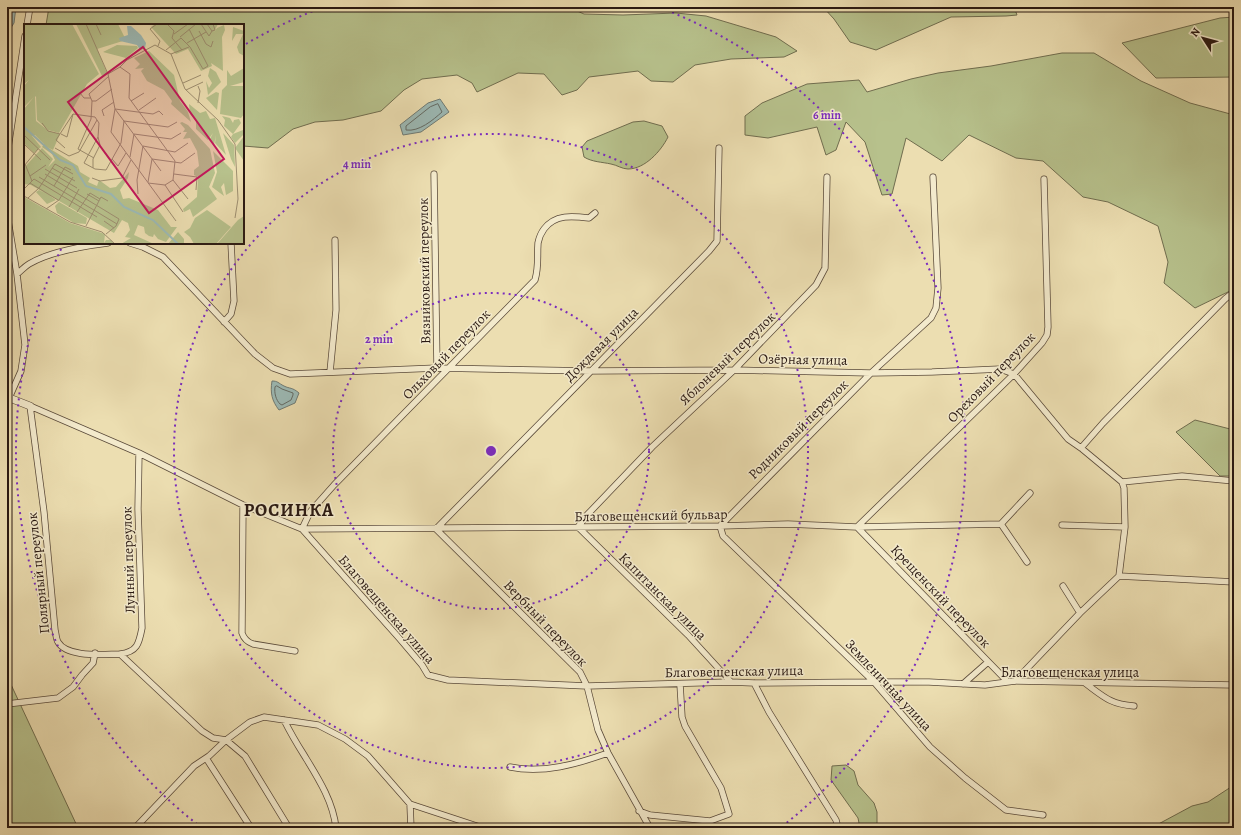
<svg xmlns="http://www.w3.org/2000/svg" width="1241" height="835" font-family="Alegreya,serif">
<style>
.green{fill:#b7c18c;stroke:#706d4f}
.water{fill:#9cbab6;stroke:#6e7a74}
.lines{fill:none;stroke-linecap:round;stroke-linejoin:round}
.shore{stroke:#636a64;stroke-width:1}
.minor-casing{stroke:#5a4a3a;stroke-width:7}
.tertiary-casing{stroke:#5a4a3a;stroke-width:8}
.minor{stroke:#f3eacc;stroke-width:5.5}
.tertiary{stroke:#f3eacc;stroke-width:7}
.ring{fill:none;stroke:#7b2cbf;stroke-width:2;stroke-dasharray:2 4}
.labels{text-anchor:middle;stroke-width:3;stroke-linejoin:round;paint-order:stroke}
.street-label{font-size:14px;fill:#2a1912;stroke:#f3eacc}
.district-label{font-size:18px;font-weight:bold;letter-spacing:1px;fill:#2a1912;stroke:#f3eacc}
.inset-river{fill:none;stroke:#9cbab6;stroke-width:2}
.inset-road{fill:none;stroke:#9e8f71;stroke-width:1}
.view{fill:#c2185b;fill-opacity:0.15;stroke:#c2185b;stroke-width:2}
.inset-edge{fill:none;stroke:#2a1912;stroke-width:2}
.centre{fill:#7b2cbf;stroke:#f3eacc;stroke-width:2}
.ring-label{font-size:12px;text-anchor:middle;font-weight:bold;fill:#7b2cbf;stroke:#f3eacc;stroke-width:3;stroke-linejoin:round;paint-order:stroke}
</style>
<rect width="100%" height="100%" fill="#ecdeb1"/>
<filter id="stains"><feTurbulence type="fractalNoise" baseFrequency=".005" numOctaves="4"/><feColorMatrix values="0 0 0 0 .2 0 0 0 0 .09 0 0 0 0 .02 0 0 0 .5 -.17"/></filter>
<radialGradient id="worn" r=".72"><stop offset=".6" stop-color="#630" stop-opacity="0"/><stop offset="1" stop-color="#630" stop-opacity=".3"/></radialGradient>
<path class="green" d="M49 7H568L584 14 623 15 676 13 706 16 776 37 797 51 784 57 731 59 695 65 673 82 651 81 638 71 589 77 577 90 562 95 544 74 518 73 477 92 472 83 457 75 422 79 404 90 381 111 343 120 315 122 293 129 268 148 243 146V25H46Z
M823 7H1014L1017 15 1006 16 951 17 876 50 850 42 834 19Z
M1234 17V77L1156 78 1122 43 1220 18Z
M1062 53H1094L1141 81 1190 103 1234 115V291L1232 290 1195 308 1164 283 1168 262 1158 226 1108 202 1083 197 1043 161 1016 158 969 135 942 161 906 138 892 194 882 195 865 142 846 122 836 150 826 155 817 127 768 138 745 135V116L762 103 807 84 859 80 867 92 911 79 938 73 991 66Z
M644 121 662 126 668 137C661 151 645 169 628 169 622 169 617 165 611 164 602 162 592 162 584 157L582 147 587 141 633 122Z
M1195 420 1234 430V476H1220L1176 432Z
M7 676 78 828H7Z
M846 765 854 771 858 785 874 803 877 812V828H860L858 818 831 780 832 766Z
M1234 785V828H1151L1192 806 1208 802Z"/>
<path class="water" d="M7 7H16L14 23 7 34Z
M440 99 449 112 421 132 403 135 400 125 428 103Z
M272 381C278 381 278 383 284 386 290 389 292 387 299 393L295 403 279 410C272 401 270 393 272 381Z"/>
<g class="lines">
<path class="shore" d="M438 104 442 112C433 120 419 132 406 130V126L430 107Z
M277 386 282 389 293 393V395L291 400 282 405 280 404C276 400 274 393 275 387Z"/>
<defs>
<path id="minor" d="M27 25 30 7
M7 155 25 36
M434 174 437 368
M933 177 938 288 936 308 931 318 871 373 720 526 723 536 874 682 930 747 965 778 1006 810 1043 815
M7 214 17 274
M130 243 143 247 163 257 255 354 273 368 290 374 437 368 591 371 734 370 871 373 932 372 1000 369 1014 374 1068 439 1081 448 1122 482
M224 322 231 314 234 301 231 243
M330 372 336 310 335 240
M9 398 21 371 25 345 17 274C21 271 24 267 29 264 49 252 84 246 108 243
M30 406 139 453 243 505 302 529 720 526 788 524 857 527 1001 524
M30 406 44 512 55 630C56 633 56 639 58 642 67 658 104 654 120 654L202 731 213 738 226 740 245 756 289 828
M1081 448 1103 423 1225 299 1230 295 1234 296
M1122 482 1182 476 1234 481
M243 505 242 633C244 639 247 642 253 644L295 651
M1001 524 1027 562
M1001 524 1030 493
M1062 525 1125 527
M302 529 399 638 422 665 428 675 448 680 587 686 731 682 754 683 874 682H929L985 685 1015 681 1234 685
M302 529 310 512 334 485 535 280C539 266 537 257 538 243 539 238 541 233 544 229 555 214 573 216 589 218L595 213
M1119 576 1234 582
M1063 586 1080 613
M120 654C137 652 139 644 142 628L138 509 139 453
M1007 681 857 527 1014 374 1042 343 1047 335 1048 327 1044 179
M1015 681 1080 613 1119 576 1125 527 1124 488 1122 482
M731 682 688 635 578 527 587 515 652 447 734 370 816 285 825 268 827 177
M754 683 769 712 836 820 838 828
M1085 683C1104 697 1110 704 1134 706
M963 684 988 662
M7 704 58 698 73 687 82 675 93 663 95 653
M284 720C290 732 297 744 304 755 318 778 333 801 336 828
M206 758 251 828
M510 767C543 774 577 764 608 753
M410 804 411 828
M639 811 650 815 710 821 729 814 721 788 685 726 682 717 680 684
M135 828 194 766 209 756 226 740 250 722 264 717 318 725 345 739 368 756 410 804 483 828
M650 828 608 753 598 730 587 686 580 672 436 529 709 251 717 241 719 148"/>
<path id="tertiary" d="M7 397 30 406"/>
</defs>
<use href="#minor" class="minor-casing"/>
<use href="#tertiary" class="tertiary-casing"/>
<use href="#minor" class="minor"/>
<use href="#tertiary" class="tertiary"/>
</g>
<g class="ring">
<circle cx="491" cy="451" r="158"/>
<circle cx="491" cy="451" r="317"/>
<path d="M202 828A475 475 0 0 1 62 247M246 44A475 475 0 0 1 321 8M661 8A475 475 0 0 1 780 828"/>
</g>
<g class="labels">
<g class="street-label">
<text transform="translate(424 271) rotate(-91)" y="5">Вязниковский переулок</text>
<text transform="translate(601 344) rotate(-45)" y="5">Дождевая улица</text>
<text transform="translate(446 354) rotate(-46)" y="5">Ольховый переулок</text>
<text transform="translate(727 358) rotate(-44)" y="5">Яблоневый переулок</text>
<text transform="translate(803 359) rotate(1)" y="5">Озёрная улица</text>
<text transform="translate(991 377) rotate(-46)" y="5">Ореховый переулок</text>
<text transform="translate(798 429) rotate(-45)" y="5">Родниковый переулок</text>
<text transform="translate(651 515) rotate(-1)" y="5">Благовещенский бульвар</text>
<text transform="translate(128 560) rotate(-92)" y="5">Лунный переулок</text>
<text transform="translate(38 573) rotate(-96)" y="5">Полярный переулок</text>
<text transform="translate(663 596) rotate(45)" y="5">Капитанская улица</text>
<text transform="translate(941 596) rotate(46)" y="5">Крещенский переулок</text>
<text transform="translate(387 609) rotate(49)" y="5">Благовещенская улица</text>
<text transform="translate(546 623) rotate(46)" y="5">Вербный переулок</text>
<text transform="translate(734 671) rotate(-1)" y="5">Благовещенская улица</text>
<text x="1070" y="677">Благовещенская улица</text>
<text transform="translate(889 685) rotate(47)" y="5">Земленичная улица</text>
</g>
<g class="district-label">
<text x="289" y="516">РОСИНКА</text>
</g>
</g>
<g transform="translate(24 24)">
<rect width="220" height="220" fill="#ecdeb1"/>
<path d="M0 0H48L75 50 63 60 35 109 24 106 13 96 12 72 11 73 12 97 25 107 36 110 29 126 23 123 54 142 56 148 66 154 64 158 73 162 75 156 86 164 92 163 105 148 104 154 96 166 99 175 105 174 134 186 147 203H153L142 218 134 215 130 210 129 213 125 212 121 209 120 203 114 201 110 211 130 220H97L107 214 101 213 106 206 104 199 98 196 90 209 25 171 32 176 23 180 12 168 15 166 21 169 7 161 0 160V144L18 124 29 135 24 143 31 136 28 130 18 123 20 120 11 111 8 112 17 123 10 129 0 119V85L10 73 0 83V62L5 56 0 60ZM52 0H94L102 16 73 25 83 49 78 52ZM131 0H194L190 8 193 4 200 1 201 6 198 13 199 47 187 39 188 42 177 47 164 25 152 30 127 3ZM209 3 220 7V32L215 29 213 23 219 10H212L208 17ZM93 21 113 22 114 24 102 34 79 28ZM125 27 150 51 156 77 164 88 167 98 147 80 148 77 140 66 123 57 117 47 120 44 111 45 116 40 110 34ZM186 44 192 48 197 58 184 71 182 57 185 64 188 59 184 52ZM220 44V58L206 62H220V90L217 94 196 90 198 66 203 61V46L207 52ZM192 68 195 69 193 86 182 74ZM165 80 176 89 182 87 186 95 191 94 202 131 191 119 192 111 190 121 186 115 189 109 184 116 172 105V97L166 90ZM198 92 206 94 209 99 210 96 215 95 217 99 209 110 219 106 220 110 211 119 207 113 209 110 200 102 201 96ZM158 98 164 101 186 125 191 149 185 163 193 175 169 193 166 185 160 188 159 185 173 173 174 153 170 151V146L175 142 173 127 166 114 159 115 163 108H159L161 105 156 99ZM199 109 210 121 211 143 207 135ZM220 112V137L211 124ZM189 127 209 147V167L202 171 200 159 197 163 200 172 188 163 193 148ZM0 173 46 199 81 210 80 219 82 216H87L90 220H0ZM35 178 63 194 62 200 50 199 33 189 31 182ZM183 186 207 203 192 220H170L166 213 160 208 166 204 171 194ZM220 192 219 220H193L214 196ZM154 208 160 215V220H144Z" fill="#b7c18c"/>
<path d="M103 2H107L117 11 122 19 121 24 116 26 113 21 96 17 95 14 104 11Z" fill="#9cbab6"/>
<path class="inset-river" d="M0 103 36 136 49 141 62 162 87 170 100 183 129 196 154 220"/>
<path class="inset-road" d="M62 0 84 50 91 85 137 147M72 0 77 11M133 0 126 5 136 17 134 22M143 0 150 7 148 14 158 26M177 0 185 12 188 7M183 0 188 7 191 6 189 0M175 7 182 20 187 23 189 17M150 10 164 0M156 13 172 0M163 19 182 8M142 26 157 14 166 23 179 45 184 42 165 5M147 30 165 23M96 43 103 36 131 21 147 30 161 65 194 96 211 120 214 175 211 194M84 50 96 43 106 50 105 74 151 137 149 156M159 59 177 51M174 62 176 67 174 79M162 66 179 58M56 69 60 74H67M68 77H72L88 65M107 77 120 69M91 85 87 108 152 197M91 85 129 90 135 87 139 91M115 86 132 74M49 90 71 93 75 99 74 113 76 121 69 135V144M80 92 78 86 90 78M18 99 24 107 36 110M37 110 43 113 49 90M0 111 26 136M74 113 60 139 71 145 82 146 97 119 100 97 144 103 153 98M0 120 17 136M31 124 45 132 55 128 73 96M41 124 32 116 49 90M106 133 110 110 147 115 157 109M70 134 54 125 67 95 68 77 65 70 85 52M88 135 94 142 102 129M1 140 8 157M0 142 14 125M28 144 51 157M21 145 53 164M21 150 95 195 92 202 82 210M150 150 173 153 172 166M6 152 22 141M15 153 93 200M68 154 76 157 98 154 107 136M149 156 164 175M124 158 128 135 157 139 171 129M6 159 34 176M124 159 141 161 149 156M141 161 159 188M30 162 41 143 47 146M0 165 10 155 73 193M63 170 75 177M114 170 113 156 119 122 151 128 164 119M0 172 46 198 78 208 91 220M4 174 15 164 31 140 49 150M45 183 55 165M22 185 35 176 49 153M53 188 66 169 76 175M80 197 90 204M62 202 77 173 84 177"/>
<path class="view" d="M119 23 200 135 125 189 44 78Z"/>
<rect width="220" height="220" class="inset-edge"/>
</g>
<circle cx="491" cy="451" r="6" class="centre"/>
<g class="ring-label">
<text x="827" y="119">6 min</text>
<text x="357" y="168">4 min</text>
<text x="379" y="343">2 min</text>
</g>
<rect width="1241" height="835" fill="none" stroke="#ecdeb1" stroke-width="24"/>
<rect x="8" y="8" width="1225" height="819" fill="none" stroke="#2a1912" stroke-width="2"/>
<rect x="12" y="12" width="1217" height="811" fill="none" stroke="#2a1912"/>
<g transform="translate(1203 38) rotate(306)" stroke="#f3eacc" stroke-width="3" paint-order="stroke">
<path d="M0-3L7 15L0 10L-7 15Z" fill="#2a1912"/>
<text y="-6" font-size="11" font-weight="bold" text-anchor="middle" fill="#2a1912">N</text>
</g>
<rect width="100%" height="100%" filter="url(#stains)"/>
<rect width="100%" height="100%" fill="url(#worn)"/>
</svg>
